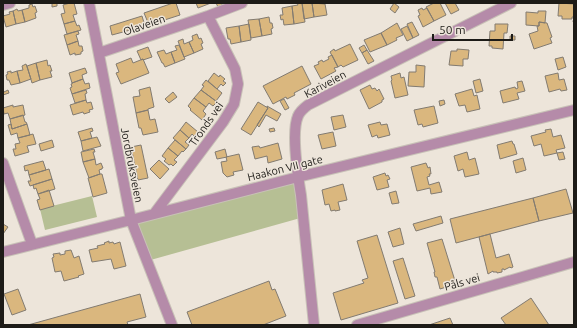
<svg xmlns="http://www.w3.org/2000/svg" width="577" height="328" font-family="Ubuntu,sans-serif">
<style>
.green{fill:#b6bf94}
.building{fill:#dab77e;stroke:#827b71}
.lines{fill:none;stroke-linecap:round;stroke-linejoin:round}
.minor-casing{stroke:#c8c1b7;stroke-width:12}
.tertiary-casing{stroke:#c8c1b7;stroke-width:12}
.minor{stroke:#b58ba9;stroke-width:10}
.tertiary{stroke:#b58ba9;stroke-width:10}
.labels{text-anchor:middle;stroke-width:3;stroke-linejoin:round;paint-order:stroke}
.street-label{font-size:11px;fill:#1d1b17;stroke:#ede5da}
</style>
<rect width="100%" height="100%" fill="#ede5da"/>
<path class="green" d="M298 177 304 217 147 261 131 220Z
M92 196 97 217 45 230 40 209Z"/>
<path class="building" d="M52 3H57V6L52 7Z
M70 3H74L77 14 73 15 75 21 64 24 61 14 65 13 63 5Z
M173 3H176L180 15 149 25 144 13Z
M196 3H211L198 8Z
M216 3H223V4L218 7Z
M297 3H302L305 22 294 24 292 6 298 5Z
M302 3H312L314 17 304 19Z
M312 3 325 4 327 15 314 17Z
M394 3 399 7 395 13 390 9Z
M434 3H440L446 15 434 21 426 7Z
M445 3H455L459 10 451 14Z
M559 3 574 4V23L573 22 574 17H572V19H562V16H558Z
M32 4 33 7 35 6 37 12 35 13 36 18 25 22 22 10 29 8V5Z
M292 6 294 24 284 25 283 19 281 20 280 15H283L282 8Z
M422 8 423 10 427 8 434 21 423 27 418 16 420 15 418 10Z
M17 9 18 11 22 10 25 22 16 24 13 11Z
M13 11 16 24 6 27 3 16 10 14 9 12Z
M538 11H546L545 23 539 22V26L526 25V12L538 13Z
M142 16 145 26 112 35 110 26Z
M269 17 270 23H272L273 28 271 29 272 34 262 36 259 19Z
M259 19 262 36 251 38 248 20Z
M75 21 77 26 79 25 81 30 67 34 64 24Z
M412 22 419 35 413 38 407 24Z
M539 22 547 23 552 37 550 38 552 43 534 49 529 34 538 31 537 26H539Z
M397 23 403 35 396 38 397 40 387 45 381 33Z
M249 24 251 40 241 42 239 26Z
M495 24H508L507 33H504L503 49 492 48V46H489L490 31H495Z
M239 26 241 42 231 44 230 39H228L226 28Z
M407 26 413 38 407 41 401 29Z
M78 31 79 34 76 35 78 41 67 45 64 35Z
M381 33 387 45 370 52 364 40Z
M197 34 199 39 201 38 203 43 201 44 203 49 194 53 189 42 193 40 192 36Z
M510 36H515V40H510Z
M183 39 184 44 189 42 194 53 184 57 178 41Z
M78 41 79 46H82L83 51 81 52V54L75 55V53L70 55 67 45Z
M350 44 358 60 343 67 341 65 338 67 330 52 334 49 335 51Z
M179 45 185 59 175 63 171 52 177 50 175 46Z
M364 45 367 50 362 53 359 48Z
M148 47 152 57 143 60V59L141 60 137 51Z
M457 49 469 50 468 59H463V66L449 65 451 51H457Z
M164 50 166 54 171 52 175 63 165 67 163 63H162L157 52Z
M367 50 374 61 368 64 362 53Z
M332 55 338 67 334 68 336 71 321 79 314 66 319 64 318 62 322 60 323 62 329 59 328 57Z
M563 57 566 67 558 70 555 59Z
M131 58 133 63 143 59 149 73 121 84 116 73 119 72 116 64Z
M47 60 48 66 50 65 52 71H50L52 77 40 80 36 63Z
M36 63 40 80 32 83 27 66Z
M26 64 31 79 20 83 17 71 23 70 22 66Z
M416 65 425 66 424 87 408 86 409 72H416Z
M302 66 311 84 294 93 295 95 287 99 286 97 273 104 263 86Z
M85 68 87 73 82 75 83 79 72 83 69 73Z
M11 71V73L17 71 20 83 11 85 9 80H7L6 75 8 74 7 72Z
M214 73 219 77 220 75 225 79 223 81 226 83 223 86 221 84 217 89 208 81Z
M400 73 401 78 404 77 408 95 395 98 391 81 392 80 391 76Z
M558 73 559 80 564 79 567 90 561 91 560 89 549 92 545 76Z
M83 79 85 84 89 83 90 88 72 94 70 88 72 87 71 84H72V83Z
M480 79 483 91 476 93 473 81Z
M206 80 222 93 216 101 201 90 204 86 202 85Z
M522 81 525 91 517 93 519 99 503 103 500 91 515 87 516 89 518 88 517 82Z
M370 85 372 89 375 88 377 91 379 89 384 99 382 100V102L369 109 360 90Z
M150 87 154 107 148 109V110L136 113 133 97 140 96 139 90Z
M3 89 4 92 8 90 9 93 3 95Z
M472 89 474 96 477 95 480 109 467 112 465 105 459 106 455 94Z
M86 90 87 93 85 94 86 100 75 103 72 94Z
M201 90 217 102 213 106 209 103 206 107 194 98Z
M173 92 177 97 169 103 165 99Z
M194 98 206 107 203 111 206 114 202 120 190 110 191 109 188 106Z
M284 99 289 108 285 110 280 101Z
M86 100 87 103 91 102 93 109 89 110 90 112 84 114 83 112 73 115 70 105Z
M444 100 445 104 440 106 439 101Z
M258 102 268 108 251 135 241 129Z
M13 105V107L23 105 25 115 10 119 8 113 4 114 3 108Z
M267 106 281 114 277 121 266 115 259 127 257 125 268 108 267 107Z
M434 106 438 123 423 127 422 124 418 125 414 110Z
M148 110 150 120 155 119 158 132 143 135 141 128H139L136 113Z
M23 115 25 122H26L27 124 12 129 10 119Z
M343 115 346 127 334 130 331 117Z
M186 122 198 132 194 136 192 134 189 138 180 130Z
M380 122 381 125 387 124 390 135 378 138 377 135 372 137 368 125Z
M11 124 12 129 27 124 30 135 18 138 17 133 11 135 8 125Z
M92 128 93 131 90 132 92 138 81 141 78 132Z
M274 128 275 131 270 132 269 129Z
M551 129 553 137 561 135 565 148 556 150 557 153 544 156 541 144 534 146 531 136 546 132 545 130Z
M180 130 189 138 185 142 189 145 186 149 173 138Z
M333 132 336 146 322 149 318 135Z
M33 134 36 144 27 146 29 152 15 156 13 149H16L15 144 20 143 18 138Z
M97 137 101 146 83 151 81 141Z
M52 140 54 147 41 151 39 144Z
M175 140 186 149 183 152 182 151 178 156 168 148Z
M512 141 513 144H514L517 154 500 159 497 145Z
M278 143 282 159 268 163 267 156 255 159 252 147 259 146 260 148Z
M141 145 148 178 138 180 131 147Z
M168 148 178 156 174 160 177 162 173 166 171 164 169 165 164 161 166 159 162 156Z
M94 149 95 152H93L95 159 83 162 81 152Z
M225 149 227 157 217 159 215 152Z
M467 152 469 160 475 158 479 174 465 177 463 169 458 171 454 156Z
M563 152 565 159 559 160 557 153Z
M239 154 243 170 233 172 234 175 227 177 223 173 221 162 227 161 226 157Z
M523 158 526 170 516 173 513 161Z
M95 159 96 165 101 163 103 168H102V169L99 170 100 174 89 178 83 162Z
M159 160 169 169 160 179 150 169Z
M43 161 46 170 29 175 28 170 25 171 24 166Z
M426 163 428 168 430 167 431 174H429L430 176 427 177 429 185 439 182 442 192 431 194 430 188 417 191 411 167Z
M49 169 52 179 30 186 28 181H31L29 175Z
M385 173 386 176 388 175 390 179 387 180 389 187 377 190 373 177Z
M100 174H102L107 193 93 197 88 178Z
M52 179 55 189 38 194 36 188 34 189 33 185Z
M343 184 347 200 338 202 340 210 335 211V210L331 211 329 204 325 205 322 190Z
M566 189 573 213 539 221 533 198Z
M49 190 54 206 40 210 37 200 40 199 38 194Z
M396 191 399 203 392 204 389 193Z
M533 198 539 221 456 243 450 219Z
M441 216 443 223 416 231 413 224Z
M3 224 8 227 3 234Z
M400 228 404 244 393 247 388 232Z
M490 234 496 258 509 254 513 267 511 268 510 267 504 270V269H502V272L497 273V272H493V271L488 274 479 237Z
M377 235 398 303 341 320 333 293 364 283 362 280 368 278 357 241Z
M442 239 456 284 440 289 437 277H435L434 272H435L427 243Z
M109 241V243L113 242 114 244 120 242 126 266 114 269 111 259 92 262 89 250 98 248 97 246 105 244 104 243Z
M71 250 74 258 79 256 84 274 78 276 79 277 64 281 61 271 55 272 52 258 54 257 53 254 60 253V255L65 254V251Z
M403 258 415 296 405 299 393 261Z
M269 281 272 290 275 289 286 316 263 325H192L187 312Z
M18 289 26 310 12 315 4 294Z
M140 294 146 317 127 322 128 325H28Z
M531 298 549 325H506L501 318Z
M450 318 453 325H429Z"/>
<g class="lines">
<defs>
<path id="minor" d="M89 3 131 220 172 325
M99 53 208 16 242 3
M3 163 32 244
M154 214 223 122 234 104 238 84 235 69 208 16
M3 252 131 220 298 177 574 110
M314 325 301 195C298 177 291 132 298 116 300 111 304 108 308 105L511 3
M357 325 574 262"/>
<path id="tertiary" d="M3 5 10 3"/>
</defs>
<use href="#minor" class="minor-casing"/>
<use href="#tertiary" class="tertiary-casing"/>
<use href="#minor" class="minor"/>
<use href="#tertiary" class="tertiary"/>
</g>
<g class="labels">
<g class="street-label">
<text transform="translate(144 25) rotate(-19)" y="4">Olaveien</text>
<text transform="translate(325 84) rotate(-28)" y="4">Kariveien</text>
<text transform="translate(206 124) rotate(-55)" y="4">Tronds vei</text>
<text transform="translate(132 165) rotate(79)" y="4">Jordbruksveien</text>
<text transform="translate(285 168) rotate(-14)" y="4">Haakon VII gate</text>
<text transform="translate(462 282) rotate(-16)" y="4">Påls vei</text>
</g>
</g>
<rect width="577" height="328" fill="none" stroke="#1d1b17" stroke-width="8"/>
<path d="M433 34v6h79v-6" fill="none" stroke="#1d1b17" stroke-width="2"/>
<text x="439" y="34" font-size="12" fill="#1d1b17" stroke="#ede5da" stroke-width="3" paint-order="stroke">50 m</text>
</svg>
